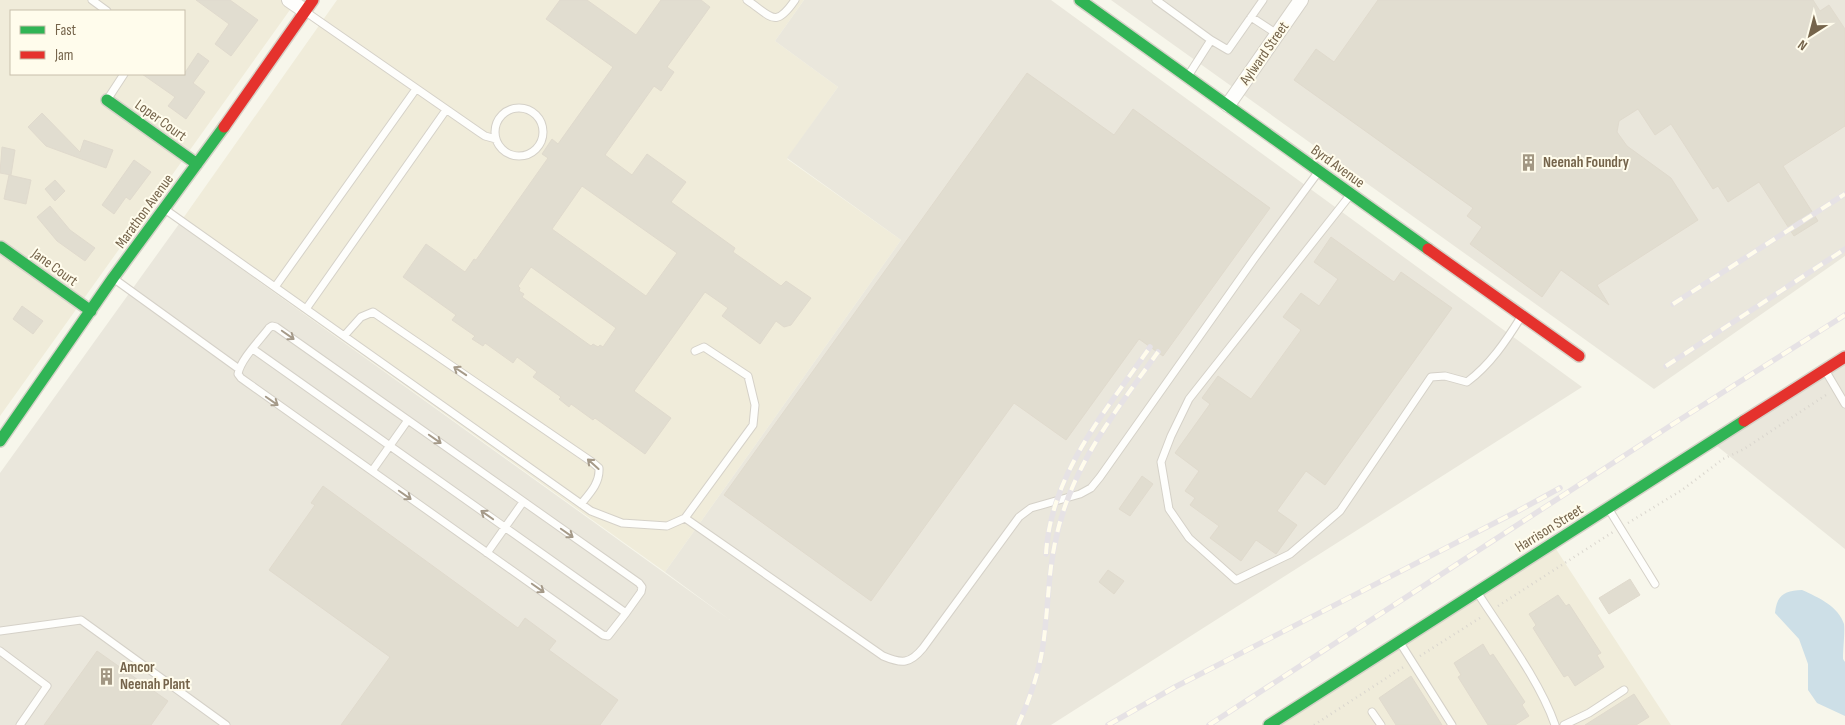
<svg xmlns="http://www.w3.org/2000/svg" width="1845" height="725" font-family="'Sofia Sans Condensed',sans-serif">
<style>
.residential{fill:#f0ecda;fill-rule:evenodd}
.industrial{fill:#eae7dc}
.water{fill:#cddfe7}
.building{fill:#e1ddd0;stroke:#e0dacd;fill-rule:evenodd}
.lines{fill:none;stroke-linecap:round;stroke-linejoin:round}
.lane-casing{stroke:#d5d1c8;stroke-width:9}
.street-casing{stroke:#d5d1c8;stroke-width:16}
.fast-casing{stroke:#d6d2c8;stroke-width:14}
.jam-casing{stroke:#d6d2c8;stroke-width:14}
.path{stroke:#dad6ce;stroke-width:2.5;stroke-dasharray:1 4;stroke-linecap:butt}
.lane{stroke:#fefefc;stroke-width:7}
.street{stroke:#fefefc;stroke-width:14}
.fast{stroke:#30b455;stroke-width:11}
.jam{stroke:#e5322d;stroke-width:11}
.rail-casing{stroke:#e6e2e5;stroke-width:5.5}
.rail{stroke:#fffcec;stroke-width:4;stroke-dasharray:11;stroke-linecap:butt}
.oneway{stroke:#a59a89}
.labels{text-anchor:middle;stroke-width:4;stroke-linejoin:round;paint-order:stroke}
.street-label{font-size:15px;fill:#75644b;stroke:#fffcec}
.poi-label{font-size:15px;font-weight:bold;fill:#75644b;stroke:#fffcec;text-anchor:start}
</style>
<rect width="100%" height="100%" fill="#f7f6eb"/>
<path class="residential" d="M0 0H297L0 416ZM11 11H184V74H11Z
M337 0H804L775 41 838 87 787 159 901 240 665 572 179 224Z
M1552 543 1671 725H1278Z"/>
<path class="industrial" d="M804 0H1051L1582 387 1051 725H0V473L179 224 730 620 665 572 901 240 787 158 838 87 775 41Z
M1111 0H1845V256L1654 389Z
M1845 357V549L1712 442Z"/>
<path class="water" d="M1802 590C1818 597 1839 607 1844 624 1845 631 1843 650 1843 659L1845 662V716L1817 703 1808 690V664L1799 639 1775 613C1777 594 1785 591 1802 590Z"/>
<path class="building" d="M196 0H230L258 20 231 56 215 44 229 24Z
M560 0H587L636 35 661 0H701L710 7 667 67 674 72 661 91 654 86 605 155 632 175 647 154 686 182 671 202 735 248 733 252 781 286 786 281 811 298 791 325 784 327 776 321 760 344 722 316 728 308 705 292 634 391 671 418 645 454 595 418 593 420 571 404 569 407 559 399 561 397 533 377 537 372 517 357 513 363 485 343 483 346 472 339 475 336 452 320 456 315 403 277 426 244 465 272 474 259 476 260 548 158 542 154 552 139 558 144 613 67 546 19ZM582 186 677 253 646 296 552 229ZM531 267 616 328 603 347 600 345 598 347 593 344 591 346 522 297 524 294 519 291 520 288 518 286Z
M1378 0H1813L1820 11 1829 5 1845 29V126L1783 166 1818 221 1794 236 1759 182 1728 202 1718 186 1713 189 1671 124 1655 135 1638 109 1619 121 1617 132 1627 146 1671 178 1698 220 1597 285 1609 305 1561 270 1542 297 1470 244 1482 227 1467 216 1473 208 1294 80 1316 49 1334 62Z
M198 53 209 61 193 83 205 92 186 119 168 106 175 97 142 74H184Z
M1027 73 1114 135 1133 109 1270 208 1163 356 1139 339 1066 440 1014 403 871 601 724 495Z
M42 113 80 152 84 140 113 150 106 168 46 146 28 127Z
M2 147 15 150 11 175 0 173Z
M134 160 151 172 130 200 126 197 114 214 102 205Z
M9 175 31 180 26 204 4 199Z
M55 180 65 191 55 201 45 189Z
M50 206 70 230 95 248 85 261 57 241 37 217Z
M1331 237 1394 282 1401 272 1452 308 1325 485 1306 471 1277 511 1297 525 1276 554 1256 540 1241 561 1210 538 1219 526 1190 505 1195 498 1185 491 1199 471 1175 453 1210 404 1202 398 1218 376 1251 399 1301 330 1283 317 1301 293 1319 306 1338 279 1314 262Z
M22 306 43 321 33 334 13 319Z
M1142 476 1153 484 1130 516 1119 509Z
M323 486 518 628 525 618 556 641 549 650 618 700 600 725H341L390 657 269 570 315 505 311 503Z
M1108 570 1124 581 1114 594 1099 582Z
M1630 579 1640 595 1609 614 1599 598Z
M1558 595 1566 606 1569 604 1601 653 1597 655 1604 667 1575 686 1568 675 1564 677 1555 663 1533 628 1536 625 1529 614Z
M1483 644 1490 656 1493 654 1525 702 1522 705 1529 716 1515 725H1488L1458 677 1461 675 1454 663Z
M97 651 168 701 151 725H44Z
M1411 676 1442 725H1396L1379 698Z
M1634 694 1649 717 1636 725H1585Z"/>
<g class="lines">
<defs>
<path id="lane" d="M92 0 107 11
M747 0C772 17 775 29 795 0
M1156 0 1211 40 1228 50 1263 0
M306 12 479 132 485 136 496 139
M1251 17 1277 34
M1188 76 1211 40
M107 100 124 74
M495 132a24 24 0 1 1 48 0a24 24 0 1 1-48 0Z
M1351 194 1189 399 1171 436 1161 462 1169 509 1189 538 1236 580 1290 554 1340 511 1431 377 1445 376 1467 382C1490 365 1506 341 1521 317
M166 210 591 511 622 523 667 526 685 518 753 425 755 405 748 376 704 347 695 351
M113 278 239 369
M275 287 416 89
M306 309 446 110
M344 336 361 317 373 312 592 462 599 468C600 483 590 493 581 504
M253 349 626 613 608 636 603 635 241 378 238 374C240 360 260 340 269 328L272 326 276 327 639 583 642 587 641 592 626 613
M1825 370 1845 404
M372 471 408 420
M1608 508 1655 584
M685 518 883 656C902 664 910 664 923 648L1019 517 1031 508 1080 494 1091 488 1100 477 1254 259 1319 171
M487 553 523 502
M1477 592C1502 631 1540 681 1555 725
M0 631 81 620 226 725
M1399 641 1452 725
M0 651 47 686 20 725
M1372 712 1381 725
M1564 725 1589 713 1624 690"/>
<path id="street" d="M289 0 305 11
M1228 105 1301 0"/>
<path id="fast" d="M1080 0 1428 249
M107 100 197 164
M1 247 91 311
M0 441 113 278 224 127
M1269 725 1744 421"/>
<path id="jam" d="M224 127 313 0
M1428 249 1579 356
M1744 421 1845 357"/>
</defs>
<use href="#lane" class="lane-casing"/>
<use href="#street" class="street-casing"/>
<use href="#fast" class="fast-casing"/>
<use href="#jam" class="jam-casing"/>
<path class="path" d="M1628 523 1682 490 1723 459 1744 449 1829 393
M1498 606 1613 532
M1420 656 1483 616
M1314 725 1405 666"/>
<use href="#lane" class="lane"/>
<use href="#street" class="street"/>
<use href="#fast" class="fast"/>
<use href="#jam" class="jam"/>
<defs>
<path id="rail" d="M1673 304 1845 194
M1666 366 1845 249
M1046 554C1051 473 1106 411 1150 347
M1018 725C1028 703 1036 681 1041 657 1048 621 1047 584 1054 548 1068 470 1113 415 1158 352
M1108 725 1175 687 1518 511 1560 488
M1209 725 1673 424 1845 315"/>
</defs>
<use href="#rail" class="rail-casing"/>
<use href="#rail" class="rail"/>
</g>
<defs><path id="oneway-shaft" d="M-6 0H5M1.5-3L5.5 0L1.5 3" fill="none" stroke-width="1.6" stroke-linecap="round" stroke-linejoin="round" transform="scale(1.25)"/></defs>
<g class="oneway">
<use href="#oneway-shaft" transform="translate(288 335) rotate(35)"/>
<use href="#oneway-shaft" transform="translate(460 371) rotate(-146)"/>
<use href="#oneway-shaft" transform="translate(272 401) rotate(35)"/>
<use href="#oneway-shaft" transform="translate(435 439) rotate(35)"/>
<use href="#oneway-shaft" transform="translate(593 464) rotate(-138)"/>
<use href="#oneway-shaft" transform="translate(405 495) rotate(35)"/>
<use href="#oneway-shaft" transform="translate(487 515) rotate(-145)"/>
<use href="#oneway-shaft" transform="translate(567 533) rotate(35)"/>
<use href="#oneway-shaft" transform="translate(538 588) rotate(35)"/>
</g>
<defs>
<symbol id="building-bare" viewBox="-9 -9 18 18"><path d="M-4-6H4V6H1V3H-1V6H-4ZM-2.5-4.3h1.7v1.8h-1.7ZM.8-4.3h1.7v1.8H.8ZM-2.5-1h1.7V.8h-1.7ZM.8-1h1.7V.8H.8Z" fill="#a29783" stroke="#fffcec" stroke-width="2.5" paint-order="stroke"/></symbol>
</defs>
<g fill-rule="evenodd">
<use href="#building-bare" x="1516" y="150" width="25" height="25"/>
<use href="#building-bare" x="94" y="664" width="25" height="25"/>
</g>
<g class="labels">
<g class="street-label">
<text transform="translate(1264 53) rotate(-55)" y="5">Aylward Street</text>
<text transform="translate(161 120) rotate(36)" y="5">Loper Court</text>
<text transform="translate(1338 166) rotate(36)" y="5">Byrd Avenue</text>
<text transform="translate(144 211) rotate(-54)" y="5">Marathon Avenue</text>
<text transform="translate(55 267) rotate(36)" y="5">Jane Court</text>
<text transform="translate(1549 528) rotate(-32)" y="5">Harrison Street</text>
</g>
<g class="poi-label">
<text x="1543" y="167">Neenah Foundry</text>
<text x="120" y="672">Amcor<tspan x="120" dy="17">Neenah Plant</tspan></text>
</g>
</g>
<rect x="10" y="10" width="175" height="65" fill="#fffcec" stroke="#c8bfac"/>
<rect x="20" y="26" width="25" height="8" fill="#30b455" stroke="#c8bfac"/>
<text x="55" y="35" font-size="15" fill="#75644b">Fast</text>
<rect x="20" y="51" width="25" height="8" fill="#e5322d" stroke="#c8bfac"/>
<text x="55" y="60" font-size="15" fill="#75644b">Jam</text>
<g transform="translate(1810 35) rotate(216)" stroke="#fffcec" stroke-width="4" paint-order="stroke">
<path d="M0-4L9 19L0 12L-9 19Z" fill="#75644b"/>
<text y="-8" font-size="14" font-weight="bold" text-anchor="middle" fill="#75644b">N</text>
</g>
</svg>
